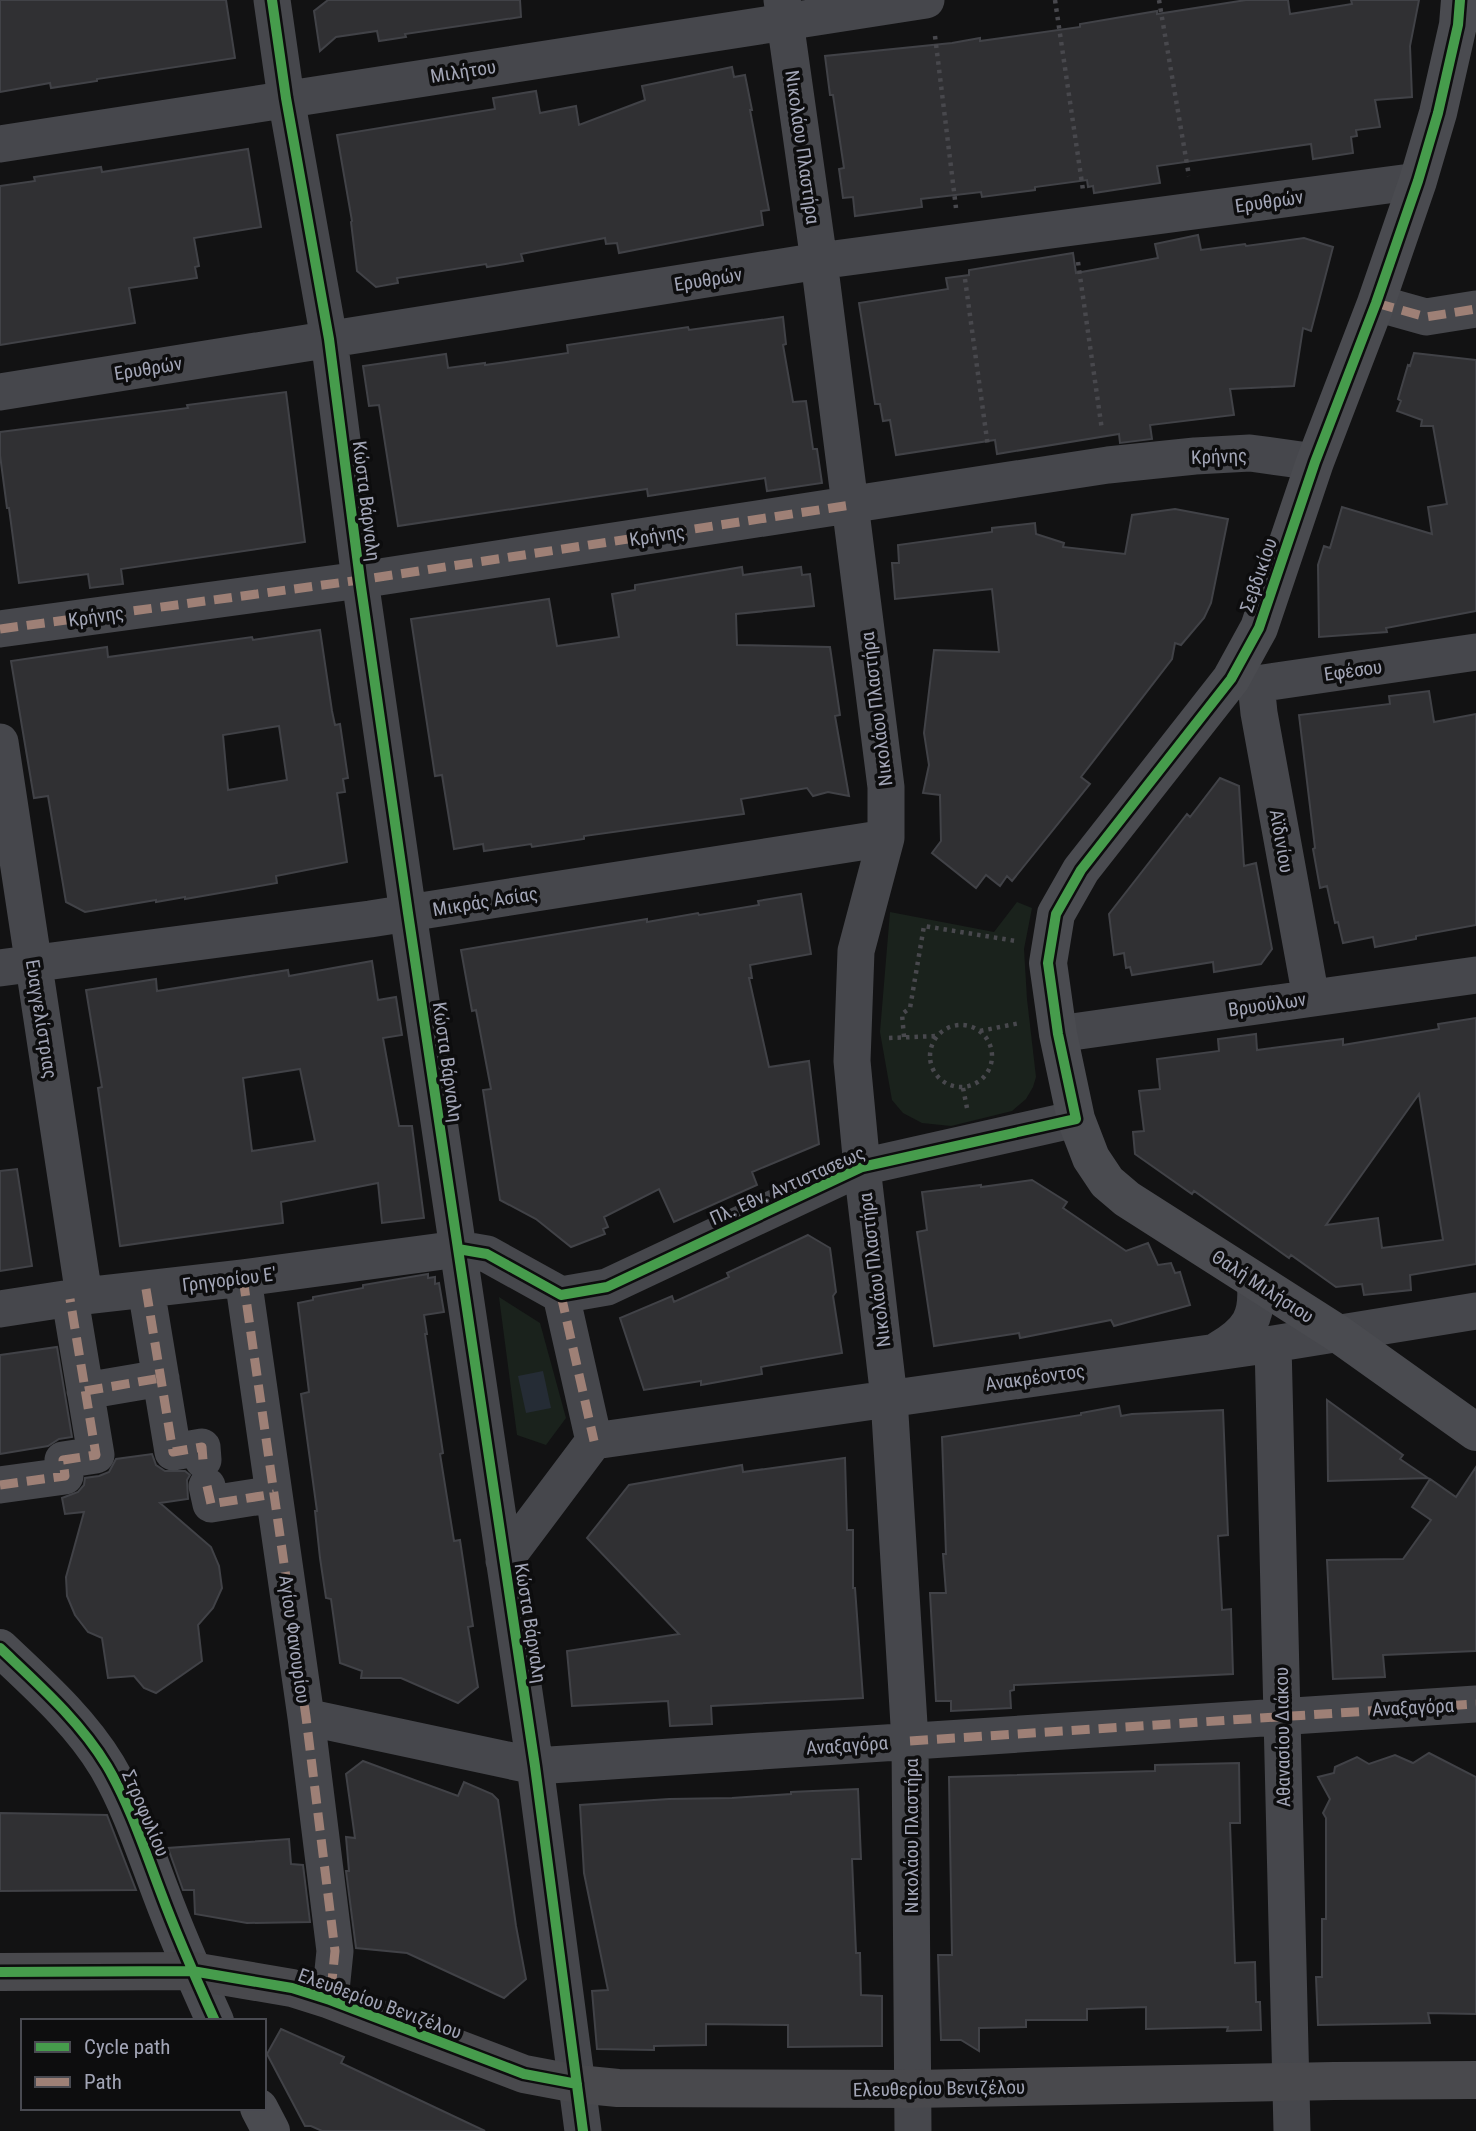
<svg xmlns="http://www.w3.org/2000/svg" width="1476" height="2131" font-family="'Roboto Condensed',sans-serif">
<style>
.green{fill:#1a221c}
.water{fill:#252c35}
.building{fill:#303033;stroke:#414247;stroke-width:2;fill-rule:evenodd}
.lines{fill:none;stroke-linecap:round;stroke-linejoin:round}
.path{stroke:#48484d;stroke-width:4.5;stroke-dasharray:3.5 5;stroke-linecap:butt}
.street{stroke:#46474c;stroke-width:37}
.secondary{stroke:#4a4b50;stroke-width:38}
.primary{stroke:#49494d;stroke-width:38}
.quiet{stroke:#9e8076;stroke-width:9;stroke-dasharray:18 9;stroke-linecap:butt}
.cycleway-casing{stroke:#0d0d0e;stroke-width:15}
.cycleway{stroke:#469c4c;stroke-width:10}
.labels{text-anchor:middle;stroke-width:7;stroke-linejoin:round;paint-order:stroke}
.street-label{font-size:19px;fill:#a2a5b6;stroke:#0d0d0e}
</style>
<rect width="100%" height="100%" fill="#121213"/>
<path class="green" d="M1017 902 1032 908 1024 949 1027 999 1036 1077 1033 1087 1026 1099 1012 1111 951 1126 922 1123 903 1113 892 1100 880 1032 890 912 994 932Z
M499 1297 540 1323 566 1418 546 1445 517 1435Z"/>
<path class="water" d="M543 1371 551 1408 526 1413 518 1376Z"/>
<path class="building" d="M0 0H226L235 58 97 79V81L51 88 50 83 0 92Z
M328 0H520L521 17 405 34 406 37 379 41 377 31 336 37 320 51 314 11Z
M1246 0H1288L1290 14 1352 4 1351 0H1419L1410 46 1412 97 1375 100 1380 127 1356 130 1357 136 1351 137 1353 153 1313 159 1311 144 1157 166 1160 183 1094 193 1093 186 1088 187 1087 180 1035 187V190L982 197 981 192 921 199 922 207 855 216 853 197 843 198 839 169 844 168 833 95H830L825 56 952 43 980 38V41L1080 27V24L1157 11V14Z
M732 67 734 77 745 75 752 110H750L769 210 761 211 763 225 619 253 617 243 606 244 605 238 521 254 523 261 487 267 486 264 397 278 398 283 376 287 357 271 351 222 352 221 337 135 495 109 493 98 536 91 540 113 576 106 579 125 645 100 642 86Z
M248 149 261 227 194 238 199 266 195 267 197 278 129 288 135 323 0 345V186L35 181 34 177 101 167 102 172Z
M1198 235 1201 250 1245 244 1246 246 1304 238 1333 247 1311 331 1303 328 1294 386 1230 389 1234 415 1150 425 1152 439 1120 443 1119 434 997 454 995 440 896 455 890 420 883 421 880 404H875L859 303 948 289 946 278 969 275V270L1073 253 1076 273 1158 258 1155 244Z
M783 317 786 344 783 345 793 402 806 401 813 449H817L822 483 767 491 765 478 648 496 647 489 398 526 379 405 369 406 363 366 446 354 448 368 485 363V365L568 353 567 345 688 327 689 330Z
M1414 353 1476 360V611L1386 628 1387 632 1319 637 1318 565 1324 546 1330 548 1342 507 1432 534 1428 507 1447 504 1433 426H1421L1422 420 1397 411 1401 401 1398 399 1408 365 1410 366Z
M286 392 305 542 121 569 123 584 90 588 88 574 19 583 9 508H7L0 455V432L188 408 187 405Z
M1175 509 1228 519 1211 603 1204 618 1181 645 1175 643 1172 659 1081 777 1090 784 1012 881 1007 876 1000 886 986 875 976 888 932 853 941 841 940 795 923 793 929 765 924 733 934 650 999 652 992 589 895 599 892 563H899L898 545 992 532V528L1035 523 1036 534 1064 543 1063 547 1125 554 1132 515Z
M742 567 743 575 801 567 802 575 810 574 814 606 736 614 737 645 830 647 840 715 835 716 849 796 828 792 813 796 807 788 741 799 744 814 584 836V839L532 847 531 844 484 851 483 844 454 849 442 775 435 776 411 619 549 599 557 646 619 637 612 594 635 590V585Z
M320 630 332 711 335 725 340 724 348 778 343 779 345 792 337 793 347 862 276 876 277 883 185 899V897L156 902V900L85 912 66 902 48 796 34 798 11 661 107 647 108 657 252 637 253 640ZM279 726 287 780 228 790 223 735Z
M1429 691 1434 722 1476 714V925L1416 936V939L1375 947 1373 937 1343 943 1338 922 1335 923 1327 886 1320 888 1313 849 1315 848 1299 715 1390 704 1389 696Z
M1220 778 1239 786 1244 866 1256 863 1272 949 1261 964 1214 972 1213 962 1132 975 1130 967 1126 968 1124 953 1114 955 1109 914 1187 814 1190 817Z
M801 894 811 954 750 965 752 978H749L769 1067 809 1061 819 1144 752 1172 757 1185 674 1222 659 1189 604 1217 608 1227 603 1229 605 1234 571 1247 536 1219 500 1200 483 1090 491 1089 476 1010 472 1011 461 950 647 919V922L698 913 699 915 759 905 758 901Z
M372 961 378 1000 396 997 402 1035 383 1038 399 1126H412L424 1218 382 1223 378 1183 281 1202 283 1223 120 1246 98 1088 102 1087 86 990 156 979 157 991 288 970 289 976ZM300 1069 315 1141 252 1151 243 1078Z
M1476 1018V1264L1410 1275 1411 1290 1364 1295 1362 1284 1336 1287 1291 1255 1289 1258 1194 1191 1192 1194 1135 1154 1133 1132 1144 1131 1139 1091 1160 1089 1157 1059 1219 1051 1218 1039 1256 1034 1257 1050 1343 1039V1045L1439 1029 1438 1024ZM1419 1094 1443 1240 1382 1248 1378 1218 1326 1225Z
M17 1169 32 1266 0 1271V1171Z
M1032 1180 1067 1202 1063 1208 1126 1251 1148 1243 1158 1265 1171 1263 1175 1273 1180 1272 1190 1305 1114 1326 1111 1320 1020 1338 1019 1333 934 1346 917 1232 927 1230 922 1192 981 1185V1187Z
M808 1235 830 1248 836 1292 833 1296 842 1353 761 1367 762 1374 701 1385V1381L644 1390 620 1318 672 1296 674 1302 729 1277 727 1273Z
M428 1274V1278L435 1277V1284L439 1283 444 1312 424 1315 427 1334H425L443 1453 440 1454 454 1541 460 1540 473 1626 468 1627 478 1687 458 1703 401 1678H361L362 1671 340 1663 331 1599 326 1598 320 1558 315 1511H317L301 1394 309 1392 298 1303 313 1300V1297L363 1288V1285Z
M57 1347 72 1437 59 1439 48 1446 0 1454V1355Z
M1327 1400 1403 1455 1400 1459 1428 1478 1328 1481Z
M1119 1406 1121 1416 1132 1414 1223 1410 1228 1535 1218 1536 1222 1610 1231 1609 1233 1674 1014 1685V1690L1010 1691 1011 1708 951 1711V1701H936L930 1593H946L943 1554H946L942 1437 1081 1415V1413Z
M152 1454 156 1465 165 1471H185L190 1475 187 1480 188 1499 160 1503 211 1547 219 1566 222 1588 213 1608 198 1625 202 1661 156 1693 144 1688 134 1676 108 1678 102 1638 88 1632 75 1615 67 1596 66 1577 84 1512 65 1514 62 1498 78 1492 84 1485 85 1478 99 1476 109 1472 116 1459Z
M845 1458 847 1530H853V1588H855L863 1698 711 1706 712 1724 670 1726 668 1701 572 1706 567 1651 679 1634 587 1538 629 1485 742 1465 743 1472Z
M1476 1467V1651L1383 1655 1385 1677 1333 1679 1327 1560 1403 1559 1431 1520 1412 1507 1430 1479 1456 1497Z
M1429 1753 1476 1777V2014L1428 2013 1430 2023 1318 2025 1316 1977H1322V1919H1326V1818L1323 1813 1330 1799 1318 1777 1334 1773 1335 1767 1357 1757 1369 1764 1395 1755 1413 1763Z
M363 1761 458 1796 464 1782 492 1794 498 1800 516 1926 526 1979 504 1998 407 1953 356 1948 346 1871H349L346 1837 355 1838 346 1774Z
M1239 1763 1240 1823H1230L1235 1963 1255 1962 1256 2002H1260L1261 2030 1227 2031 1228 2027 1146 2029V2007L1087 2009V2020H1026V2027L979 2028V2051L961 2040H941L938 1955H952L949 1777 1155 1771V1765Z
M858 1789 861 1859H852L856 1953H860L861 1995 882 1996V2046L788 2047V2025L706 2024V2045L654 2046V2050L597 2049 592 1991 608 1990 584 1873 580 1805 669 1799 732 1798 791 1794V1792Z
M0 1813 107 1815 136 1890 0 1891Z
M289 1839 291 1864 303 1865 310 1922 247 1923 195 1914 194 1890H183L168 1848Z
M281 2029 344 2057 341 2063 485 2131H322L311 2126H305L267 2054Z"/>
<g class="lines">
<path class="path" d="M1055 0 1083 190
M1159 0 1189 176
M935 36 956 208
M1078 262 1102 430
M965 279 988 447
M930 1056a31 31 0 1 1 62 0a31 31 0 1 1-62 0Z
M980 1031 1020 1023
M904 1037 902 1014 910 1008 924 926 1016 941
M889 1038 936 1036
M963 1088 967 1108"/>
<path class="street" d="M272 0 286 98 329 339 360 580 408 913 535 1766 583 2131
M782 0 819 261 886 787V838L856 951 852 1061 862 1167 889 1398 910 1741 913 2131
M0 144 926 0
M1376 303 1426 317 1476 309
M0 392 819 261 1418 181
M0 629 360 580 1108 465 1195 456 1250 453 1315 462
M1232 680 1256 684 1476 652
M1256 684 1259 713 1311 998
M0 742 84 1296
M0 968 370 919 886 838
M1058 1034 1476 975
M243 1278 306 1717 335 1951 330 2000
M146 1289 173 1452 202 1447 203 1460
M561 1295 607 1287 862 1167 1076 1119
M0 1309 84 1296 243 1278 458 1249 487 1254 561 1295 594 1441 504 1561
M1273 1344 1292 2131
M1218 1350C1249 1332 1259 1317 1255 1281
M85 1391 161 1378
M594 1441 1273 1344 1476 1311
M0 1485 65 1476 63 1460 96 1455 70 1299
M207 1486 211 1504 274 1494
M306 1717 535 1766 1476 1704"/>
<path class="secondary" d="M1460 0 1458 25 1438 113 1418 181 1376 303 1315 462 1259 628 1231 679 1081 870 1056 914 1048 963 1058 1034 1076 1119 1091 1158 1107 1182 1127 1199 1337 1333 1476 1432
M0 1648C38 1684 80 1721 107 1766 130 1805 145 1851 161 1893 177 1936 196 1979 215 2021
M259 2108 271 2131"/>
<path class="primary" d="M0 1972 192 1971 292 1988 330 2000 524 2074 577 2084 618 2088 913 2089 1334 2081 1476 2080"/>
<path class="quiet" d="M1376 303 1426 317 1476 309
M0 629 360 580 851 505
M243 1278 306 1717 335 1951 330 2000
M146 1289 173 1452 202 1447 203 1460
M561 1295 594 1441
M85 1391 161 1378
M0 1485 65 1476 63 1460 96 1455 70 1299
M207 1486 211 1504 274 1494
M910 1741 1476 1704"/>
<defs>
<path id="cycleway" d="M272 0 286 98 329 339 360 580 408 913 535 1766 583 2131
M458 1249 487 1254 561 1295 607 1287 862 1167 1076 1119 1058 1034 1048 963 1056 914 1081 870 1231 679 1259 628 1315 462 1376 303 1418 181 1438 113 1458 25 1460 0
M0 1648C38 1684 80 1721 107 1766 130 1805 145 1851 161 1893 177 1936 196 1979 215 2021
M0 1972 192 1971 292 1988 330 2000 524 2074 577 2084"/>
</defs>
<use href="#cycleway" class="cycleway-casing"/>
<use href="#cycleway" class="cycleway"/>
</g>
<g class="labels">
<g class="street-label">
<text transform="translate(463 71) rotate(-9)" y="7">Μιλήτου</text>
<text transform="translate(803 147) rotate(82)" y="7">Νικολάου Πλαστήρα</text>
<text transform="translate(1269 201) rotate(-8)" y="7">Ερυθρών</text>
<text transform="translate(708 279) rotate(-9)" y="7">Ερυθρών</text>
<text transform="translate(148 368) rotate(-9)" y="7">Ερυθρών</text>
<text transform="translate(1219 456) rotate(-2)" y="7">Κρήνης</text>
<text transform="translate(367 501) rotate(83)" y="7">Κώστα Βάρναλη</text>
<text transform="translate(657 535) rotate(-9)" y="7">Κρήνης</text>
<text transform="translate(1258 575) rotate(-71)" y="7">Σεβδικίου</text>
<text transform="translate(96 616) rotate(-8)" y="7">Κρήνης</text>
<text transform="translate(1353 670) rotate(-8)" y="7">Εφέσου</text>
<text transform="translate(876 709) rotate(-97)" y="7">Νικολάου Πλαστήρα</text>
<text transform="translate(1282 841) rotate(80)" y="7">Αϊδινίου</text>
<text transform="translate(485 901) rotate(-9)" y="7">Μικράς Ασίας</text>
<text transform="translate(1267 1004) rotate(-8)" y="7">Βρυούλων</text>
<text transform="translate(42 1019) rotate(81)" y="7">Ευαγγελίστριας</text>
<text transform="translate(448 1062) rotate(82)" y="7">Κώστα Βάρναλη</text>
<text transform="translate(787 1185) rotate(-24)" y="7">Πλ. Εθν. Αντιστασεως</text>
<text transform="translate(874 1270) rotate(-97)" y="7">Νικολάου Πλαστήρα</text>
<text transform="translate(229 1279) rotate(-7)" y="7">Γρηγορίου Ε'</text>
<text transform="translate(1263 1286) rotate(33)" y="7">Θαλή Μιλήσιου</text>
<text transform="translate(1035 1377) rotate(-8)" y="7">Ανακρέοντος</text>
<text transform="translate(531 1623) rotate(81)" y="7">Κώστα Βάρναλη</text>
<text transform="translate(295 1639) rotate(82)" y="7">Αγίου Φανουρίου</text>
<text transform="translate(1413 1707) rotate(-3)" y="7">Αναξαγόρα</text>
<text transform="translate(1282 1737) rotate(-91)" y="7">Αθανασίου Διάκου</text>
<text transform="translate(847 1745) rotate(-4)" y="7">Αναξαγόρα</text>
<text transform="translate(146 1813) rotate(67)" y="7">Στροφυλίου</text>
<text transform="translate(911 1836) rotate(-90)" y="7">Νικολάου Πλαστήρα</text>
<text transform="translate(380 2003) rotate(20)" y="7">Ελευθερίου Βενιζέλου</text>
<text transform="translate(939 2088) rotate(-1)" y="7">Ελευθερίου Βενιζέλου</text>
</g>
</g>
<rect x="21" y="2019" width="245" height="91" fill="#0d0d0e" stroke="#494a51" stroke-width="2"/>
<rect x="35" y="2042" width="35" height="10" fill="#469c4c" stroke="#494a51" stroke-width="2"/>
<text x="84" y="2054" font-size="21" fill="#a2a5b6">Cycle path</text>
<rect x="35" y="2077" width="35" height="10" fill="#9e8076" stroke="#494a51" stroke-width="2"/>
<text x="84" y="2089" font-size="21" fill="#a2a5b6">Path</text>
</svg>
